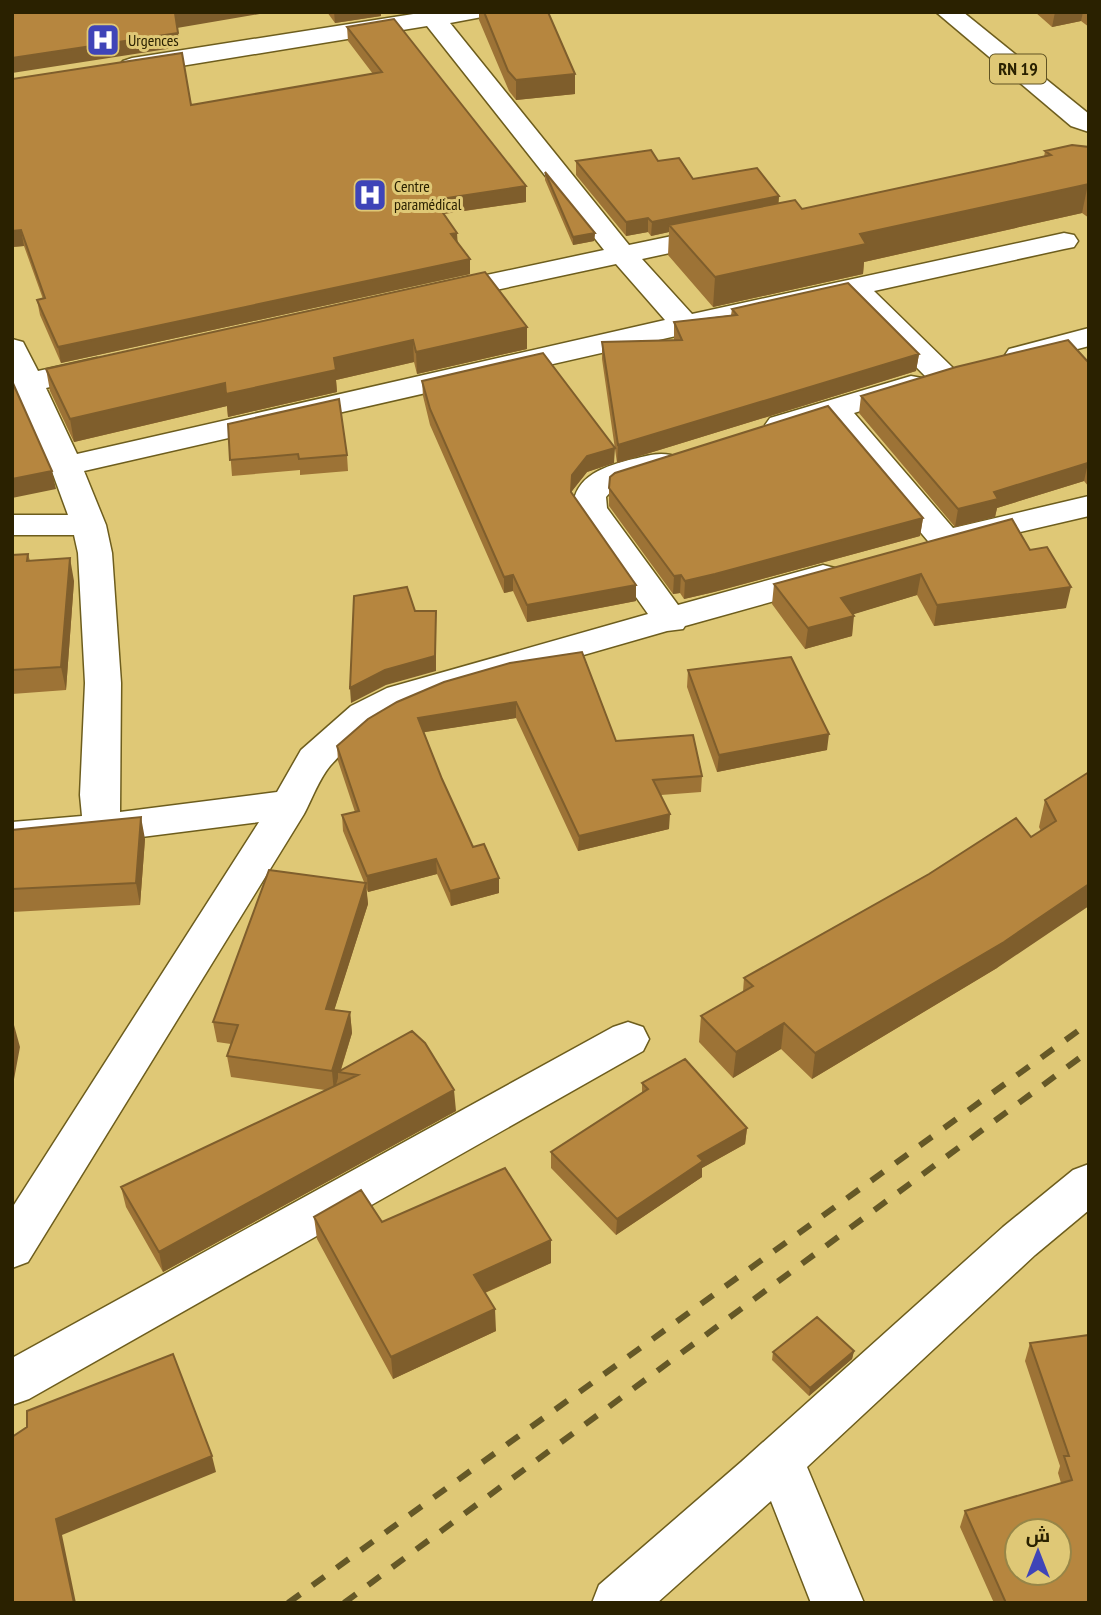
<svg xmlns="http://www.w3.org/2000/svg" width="1101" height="1615" font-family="'PT Sans Narrow',Cairo,sans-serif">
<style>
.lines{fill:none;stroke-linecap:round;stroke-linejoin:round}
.minor-casing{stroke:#6d5d1d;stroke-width:3}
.major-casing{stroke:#6d5d1d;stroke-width:3}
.minor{fill:#fff;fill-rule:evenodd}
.major{fill:#fff;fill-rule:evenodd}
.rail{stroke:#655827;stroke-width:6;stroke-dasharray:15 15;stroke-linecap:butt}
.wall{fill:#9d7336}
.shaded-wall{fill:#7f5e2c}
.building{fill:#b6863f;stroke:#7f5e2c;stroke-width:2;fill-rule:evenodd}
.labels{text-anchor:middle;stroke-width:6;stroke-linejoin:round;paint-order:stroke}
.far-poi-label{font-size:16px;fill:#2a2100;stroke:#dfc876;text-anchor:start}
.shield{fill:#dfc876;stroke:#605323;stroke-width:2}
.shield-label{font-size:18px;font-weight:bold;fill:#2a2100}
</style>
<rect width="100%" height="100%" fill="#dfc876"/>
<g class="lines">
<defs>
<path id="minor" d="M426 12H485L482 17 450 23 629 245 720 226 730 228 734 234 730 240 642 259 692 314 1064 233 1074 235 1078 241 1074 247 1064 249 874 291 953 368 957 375 953 382 942 384 931 382 847 297 84 471 106 525 112 553 121 683 120 812 277 792 301 750 351 706 387 688 648 614 573 508C574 475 606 466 633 459 647 456 657 452 671 455L676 462 671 469 625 483 614 488 606 497 607 508 678 605 823 565 835 568 840 576 835 584 685 626 683 629 667 631 444 695C400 710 361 731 330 766 319 779 312 799 304 814L28 1262 12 1268V1208L259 822 102 842 12 850V822L82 816 80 795 85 683 78 553 74 535H12V515H68L50 466 12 384V339L23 342 38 371 97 358 108 361 112 367 108 373 46 388 77 454 665 320 616 264 440 302 430 299 425 293 430 287 604 250 427 26 132 74 123 71 119 66 123 61 132 58Z
M1089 328V346L1020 364 1009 361 1005 355 1009 349Z
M911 376 922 378 926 385 922 392 854 413 953 528 1089 496V516L965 545 959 544 957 547 945 550 933 547 827 421 781 434 770 432 765 425 770 418Z
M628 1022 643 1027 649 1039 643 1051 29 1399 12 1405V1358L613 1027Z
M1089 1164V1210L1035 1255 807 1467 864 1603H811L771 1501 657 1603H592L599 1585 741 1462 1003 1227 1073 1170Z"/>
<path id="major" d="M936 12H963L1089 114V132L1071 126Z"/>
</defs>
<use href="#minor" class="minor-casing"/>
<use href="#major" class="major-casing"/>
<use href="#minor" class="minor"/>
<use href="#major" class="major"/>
<path class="rail" d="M288 1603 1089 1023
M344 1603 1089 1051"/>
</g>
<path class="wall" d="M327 12H381V16L335 23Z
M479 12H548L575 74V94L516 100 509 91 479 20Z
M1035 12H1089V27L1081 21 1052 27Z
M347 27 526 186V202L444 214 458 242 470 274 61 363 40 315 37 300 43 299 24 246 12 247V79L191 105 373 74 348 41Z
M1089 147V218L1082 213 864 262 863 274 713 307 668 255 669 232 651 236 648 232 626 236 576 175V161H658L693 179 779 196 778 204 802 209 1044 157 1045 151Z
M545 172 595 233 594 241 573 245 545 180Z
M732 309 919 354 916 371 617 463 602 359V342L674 340V322L731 315Z
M527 327V349L417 374 414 362 336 380 337 392 228 417 227 406 74 442 50 391 46 369Z
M1089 363V487L1084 481 997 508 995 517 955 527 859 413 861 396Z
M422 381 614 463 587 472 572 491V494L636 585V601L527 622 513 591 504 593 430 425 423 396Z
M228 424 347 455 348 471 300 475V470L232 476Z
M609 488 923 518 920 536 714 592 684 599 680 593 673 594 609 506Z
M1030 550 1066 608 934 626 917 595 853 614 852 636 805 649 772 604 774 584Z
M28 554 30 561 74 581 66 690 12 694V555Z
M510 663 616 741 702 776 701 792 661 795 669 829 578 851 516 718 424 732 442 779 473 847 499 878V893L451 906 437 874 368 892 366 888 368 904 334 1010 350 1012 352 1033 341 1070 412 1031 456 1111 163 1272 126 1207 121 1187 325 1090 231 1077 227 1056 231 1044 217 1042 213 1022 364 882 343 831 342 815 355 812 338 761 337 746Z
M688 670 827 750 717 772 687 687Z
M1089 772 997 968 812 1079 781 1049 733 1078 699 1042 701 1016 743 992 744 978 1031 837 1041 831 1039 827 1045 800Z
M12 830 145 839 140 905 12 912Z
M642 1083 747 1128 745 1144 702 1168V1177L616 1235 551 1168V1152L642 1094Z
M314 1217 382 1222 551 1263 485 1293 496 1331 393 1379 317 1239Z
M1089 1335V1603H994L960 1527 965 1511 1061 1483 1058 1473 1060 1466 1025 1361 1030 1343Z
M854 1351 852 1359 809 1396 772 1360 773 1352Z"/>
<path class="shaded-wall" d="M182 12H271L177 28 175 13Z
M334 12H381V16L335 23Z
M1055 12H1083L1081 21 1052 27Z
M178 33 180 47 12 73V58Z
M575 74V94L516 100V80Z
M1088 184 1082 213 864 262 863 274 713 307 715 277 860 234Z
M526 186V202L435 215 434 200Z
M779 196 778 210 669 225V232L651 236 652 222Z
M648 218V232L626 236V222Z
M21 230 24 246 12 247V231Z
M457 233 458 248 451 234Z
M595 233 594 241 573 245V237Z
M470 259V274L61 363 58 347Z
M527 327V349L417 374 416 352Z
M413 340 414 362 336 380 337 392 228 417 227 406 74 442 70 419Z
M919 354 916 371 617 463 618 445Z
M615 448 614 463 587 472 572 491 570 508 572 475 587 456Z
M1088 463 1084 481 997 508 995 517 955 527 958 509 994 492Z
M52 471 56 489 12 498V479Z
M923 518 920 536 714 592 684 599 685 581Z
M70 558 74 581 66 690 61 667Z
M921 574 917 595 838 619 841 598Z
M513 575V591L504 593V577Z
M681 575 680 593 673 594 674 576Z
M636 585V601L527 622V605Z
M1071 587 1066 608 934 626 937 605Z
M436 611V671L386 685 351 703 350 688Z
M854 616 852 636 805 649 808 628Z
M516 702V718L419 733 418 718Z
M829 734 827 750 717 772 719 755Z
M670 814 669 829 578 851 579 836Z
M141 817 145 839 140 905 136 883Z
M436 859 437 874 368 892 367 876Z
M499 878V893L451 906 450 891Z
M366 883 368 904 328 1030 326 1009Z
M1089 884V906L997 968 812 1079 815 1053Z
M350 1012 352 1033 340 1072H338V1078L334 1092 332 1071Z
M784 1023 781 1049 733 1078 736 1052Z
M14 1025 20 1047 12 1090V1033Z
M454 1090 456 1111 163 1272 159 1252Z
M747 1128 745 1144 702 1168V1177L616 1235 617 1219 698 1156Z
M551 1240V1263L475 1297 474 1275Z
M495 1309 496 1331 393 1379 391 1357Z
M854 1351 852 1359 809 1396 810 1388Z
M212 1456 216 1472 62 1535 76 1603H74L56 1519Z"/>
<path class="building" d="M12 12H182L175 13 178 33 12 58Z
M484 12H548L575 74 516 80 508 71Z
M394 19 526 186 434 200 457 233 451 234 470 259 58 347 37 300 45 298 21 230 12 231V79L182 53 191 105 382 72 347 27Z
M1072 145 1089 147V184L860 234 866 244 715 277 669 225 795 200 802 209 1051 155 1045 151Z
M651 150 658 161 679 158 693 179 757 168 779 196 652 222 648 218 626 222 576 161Z
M545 172 595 233 573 237Z
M485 272 527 327 416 352 413 340 334 358 336 370 226 394 225 383 70 419 46 369Z
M848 283 919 354 618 445 602 342 682 340 674 322 737 315 732 309Z
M1068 340 1089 363V464L1088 463 994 492 998 499 958 509 861 396 956 367Z
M543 353 615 448 587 456 572 475 571 492 636 585 527 605 513 575 504 577 430 409 422 381Z
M12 381 52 471 12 479Z
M339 399 347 455 299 459 298 454 230 460 228 424Z
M828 406 923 518 715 574 685 581 681 575 674 576 609 488 610 477 615 473Z
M1012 519 1030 550 1047 547 1071 587 937 605 921 574 841 598 854 616 808 628 774 584Z
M28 554 27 561 70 558 61 667 12 670V555Z
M407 587 415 611H436L435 656 385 670 350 688 354 596Z
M582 652 616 741 693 735 702 776 653 780 670 814 579 836 516 702 418 718 442 779 473 847 484 844 499 878 450 891 436 859 367 876 342 815 359 811 337 746 368 719 397 702 444 682 510 663Z
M791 657 829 734 719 755 688 670Z
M1089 772V884L1004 942 815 1053 784 1023 736 1052 701 1016 753 986 744 978 929 874 1016 818 1031 837 1056 821 1045 800Z
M141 817 136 883 12 889V830Z
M269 870 366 883 326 1009 350 1012 332 1071 227 1056 238 1025 213 1022Z
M412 1031 425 1043 454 1090 159 1252 121 1187 358 1075 338 1072Z
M685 1059 747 1128 698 1156 703 1161 617 1219 551 1152 648 1089 642 1083Z
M505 1168 551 1240 474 1275 495 1309 391 1357 314 1217 361 1190 382 1222Z
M817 1317 854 1351 810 1388 773 1352Z
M1089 1335V1603H1006L965 1511 1072 1480 1064 1456H1069L1030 1343ZM1017 1531H1059V1573H1017Z
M173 1354 212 1456 56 1519 74 1603H12V1437L27 1427V1411Z"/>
<defs>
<symbol id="hospital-square" viewBox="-11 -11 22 22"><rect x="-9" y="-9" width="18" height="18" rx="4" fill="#3f44b8" stroke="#dfc876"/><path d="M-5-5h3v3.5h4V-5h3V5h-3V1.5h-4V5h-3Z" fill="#fff"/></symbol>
</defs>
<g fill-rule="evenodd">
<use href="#hospital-square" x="84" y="21" width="38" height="38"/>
<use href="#hospital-square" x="351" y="176" width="38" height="38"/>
</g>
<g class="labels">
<g class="far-poi-label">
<text x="128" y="46">Urgences</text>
<text x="394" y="192">Centre<tspan x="394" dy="18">paramédical</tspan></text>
</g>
<rect class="shield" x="990" y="54.5" width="56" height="29" rx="5"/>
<g class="shield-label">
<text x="1018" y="75">RN 19</text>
</g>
</g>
<rect width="1101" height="1615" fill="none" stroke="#2a2100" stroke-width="28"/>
<g transform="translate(1038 1552)"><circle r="33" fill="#dfc876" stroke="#978547" stroke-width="2"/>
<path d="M0-5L12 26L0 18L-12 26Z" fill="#3f44b8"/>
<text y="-10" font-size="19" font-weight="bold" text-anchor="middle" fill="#2a2100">ش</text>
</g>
</svg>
